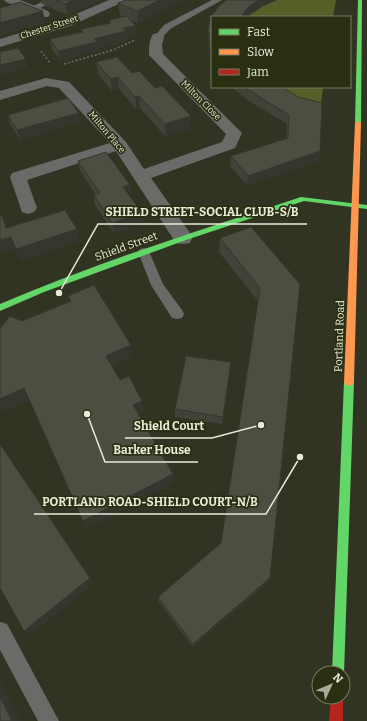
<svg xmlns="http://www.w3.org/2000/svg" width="367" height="721" font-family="Bitter,serif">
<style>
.green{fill:#575e28}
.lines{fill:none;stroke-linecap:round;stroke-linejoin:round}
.path{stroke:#6e6e6a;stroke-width:1.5;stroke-dasharray:2 2;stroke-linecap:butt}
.lane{fill:#6b6a69;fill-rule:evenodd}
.street{fill:#6b6a69;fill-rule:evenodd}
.fast{fill:#63d668;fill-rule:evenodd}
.slow{fill:#ff974d;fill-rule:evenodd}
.jam{fill:#b3261e;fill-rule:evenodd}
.wall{fill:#404337}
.shaded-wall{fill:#34372d}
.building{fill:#4b4e40;stroke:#34372d}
.labels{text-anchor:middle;stroke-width:3.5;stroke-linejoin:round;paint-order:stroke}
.far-street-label{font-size:9px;fill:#e7ebd9;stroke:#2b2f12}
.street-label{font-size:11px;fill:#e7ebd9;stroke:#2b2f12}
.leader{fill:none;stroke:#e7ebd9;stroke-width:1.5}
.callout-dot{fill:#e7ebd9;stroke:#2b2f12;stroke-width:1.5}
.callout-label{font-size:12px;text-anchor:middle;font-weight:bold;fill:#e7ebd9;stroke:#2b2f12;stroke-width:3.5;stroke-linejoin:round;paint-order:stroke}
</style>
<rect width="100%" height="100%" fill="#313423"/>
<path class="green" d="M275 0H336L333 17H247L263 6Z
M265 87H323L320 113Z"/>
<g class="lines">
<path class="path" d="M41 51 50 63
M64 64 113 50 135 40"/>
<path class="lane" d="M46 0H56L34 11H31L27 9Z
M212 0H222L170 29 161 39H155L154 37 164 25Z
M144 248 148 249 163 284 182 310 184 314 182 318 177 319 172 318 151 285 138 252 140 249Z
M0 622 7 624 59 721H38L0 650Z"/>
<path class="street" d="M4 0H20L48 11 50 14 48 17H40L6 2Z
M109 0H125L123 2 70 26 0 47V39L62 20Z
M158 33 163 34 164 37 162 45 163 54 242 133 235 148 151 178 190 233 192 238 190 243 183 244 176 243 116 151 27 180 37 208 34 212 28 214 22 212 10 177 12 173 110 143 59 88 47 86 0 100V91L46 78 69 82 126 142 144 169 222 142 226 134 149 55C149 47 149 41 153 34Z"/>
<path class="fast" d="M358 0H362L361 123 358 125 355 123Z
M301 197 367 205V209L304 201 186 240 44 292 0 311V304C98 262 200 230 301 197Z
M349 378 352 379 354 382 344 673 343 676V673H332L344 382 346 379Z"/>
<path class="slow" d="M358 121 361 123 354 382 352 385 349 386 346 385 344 382 355 123Z"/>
<path class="jam" d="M343 696V721H329L331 697Z"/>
</g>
<path class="wall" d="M41 0H100L67 15 42 4Z
M184 0 138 23 130 20 136 35 126 37 127 41 98 48V51L60 60 52 49 50 39 82 32 81 29 109 23V20L123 17 120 15 118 3Z
M226 0H277L263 6 248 16 247 17H212V64L211 62 208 38V29L211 17 218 7Z
M96 62 132 73 190 129 165 136 140 108 136 109 119 89 112 91 98 74Z
M231 87H282L320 151 318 161 247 185 230 166 231 156 286 138 287 124 249 101Z
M8 115 80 122 20 140 10 124Z
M78 161 130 185 131 194 129 195 142 213 143 222 114 233 95 205 94 195H96L80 171Z
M220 238 300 284 267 584 193 647 159 602 158 597 221 543 258 301 219 252Z
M231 362 222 424 175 417V409Z"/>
<path class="shaded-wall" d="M73 0H100L67 15 65 4Z
M160 0H184L138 23 137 11Z
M259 0H277L263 6 248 16 247 17H241L249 6Z
M43 11 45 23 0 36V23Z
M136 26V35L126 37 127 41 98 48V51L60 60 58 51 123 28Z
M26 59 28 68 0 75V65Z
M118 77 119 89 112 91 111 79Z
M139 96 140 108 136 109 135 97Z
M79 113 80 122 20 140 17 130Z
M191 116 190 129 165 136V124Z
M320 151 318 161 247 185 248 176Z
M130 185 131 194 124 197 123 187Z
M142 213 143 222 114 233 112 223Z
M2 215 9 238 11 237 15 249 0 254V240Z
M77 229 80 241 20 261 16 249Z
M131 345 132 357 109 368 106 356Z
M24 388 29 400 0 413V399Z
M142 401 144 411 135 416 133 405Z
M0 444 94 583 31 634 24 631Z
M173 474V483L87 529 83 521Z
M270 578 267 584 193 647V644Z
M0 680 21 721H12L0 697Z"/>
<path class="building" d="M56 0H73L65 4Z
M126 0H160L137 11 118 3Z
M226 0H259L249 6 241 17H212V54L211 52 208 29 211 17 218 7Z
M20 2 43 11 0 23V8Z
M127 16 136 26 123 28 126 31 94 39 97 42 58 51 50 39 83 32 81 29 111 23 109 20Z
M18 48 26 59 0 65V52Z
M117 57 132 73 139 71 155 88 162 86 191 116 165 124 139 96 135 97 118 77 111 79 96 62Z
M244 87H282L298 97 322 103 320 151 248 176 231 156 288 138 289 115 250 91Z
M68 98 79 113 17 130 8 115Z
M106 152 130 185 123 187 142 213 112 223 94 195 100 193 78 161Z
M65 210 77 229 16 249 11 237 0 240V216L2 215 6 228Z
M251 227 300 284 270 578 193 644 158 597 221 543 260 288 220 238Z
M94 285 131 345 106 356 120 380 129 376 142 401 133 405 173 474 83 521 24 388 0 399V328L1 327 10 316 22 321 71 301 68 296Z
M186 356 231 362 223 417 175 409Z
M0 444 90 578 24 631 0 588Z
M0 697 12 721H0Z"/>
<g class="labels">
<g class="far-street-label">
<text transform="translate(49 27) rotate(-18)" y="3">Chester Street</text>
<text transform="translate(201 100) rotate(45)" y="3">Milton Close</text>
<text transform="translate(107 132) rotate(50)" y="3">Milton Place</text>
</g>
<g class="street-label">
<text transform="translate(126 246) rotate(-20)" y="4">Shield Street</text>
<text transform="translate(339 336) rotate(-88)" y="4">Portland Road</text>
</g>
</g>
<path class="leader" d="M59 293L98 224H307M261 425L212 438H125M87 414L105 462H198M300 457L266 514H34"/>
<g class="callout-dot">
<circle cx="59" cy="293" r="4"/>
<circle cx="261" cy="425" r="4"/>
<circle cx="87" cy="414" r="4"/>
<circle cx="300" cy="457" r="4"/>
</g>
<g class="callout-label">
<text x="202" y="216">SHIELD STREET-SOCIAL CLUB-S/B</text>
<text x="169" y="430">Shield Court</text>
<text x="152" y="454">Barker House</text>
<text x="150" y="506">PORTLAND ROAD-SHIELD COURT-N/B</text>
</g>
<rect x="211" y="16" width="140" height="72" fill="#2b2f12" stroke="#767a62"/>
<rect x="219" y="29" width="20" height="6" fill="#63d668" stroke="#767a62"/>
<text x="247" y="36" font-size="12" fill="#e7ebd9">Fast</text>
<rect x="219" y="49" width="20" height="6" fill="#ff974d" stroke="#767a62"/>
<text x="247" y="56" font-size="12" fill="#e7ebd9">Slow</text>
<rect x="219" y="69" width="20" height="6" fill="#b3261e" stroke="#767a62"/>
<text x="247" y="76" font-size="12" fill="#e7ebd9">Jam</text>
<g transform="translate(331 685) rotate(46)"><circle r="19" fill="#2b2f12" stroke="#767a62"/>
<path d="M0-3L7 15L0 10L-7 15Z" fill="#a7ab99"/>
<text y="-6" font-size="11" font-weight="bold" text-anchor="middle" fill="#e7ebd9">N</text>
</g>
</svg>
